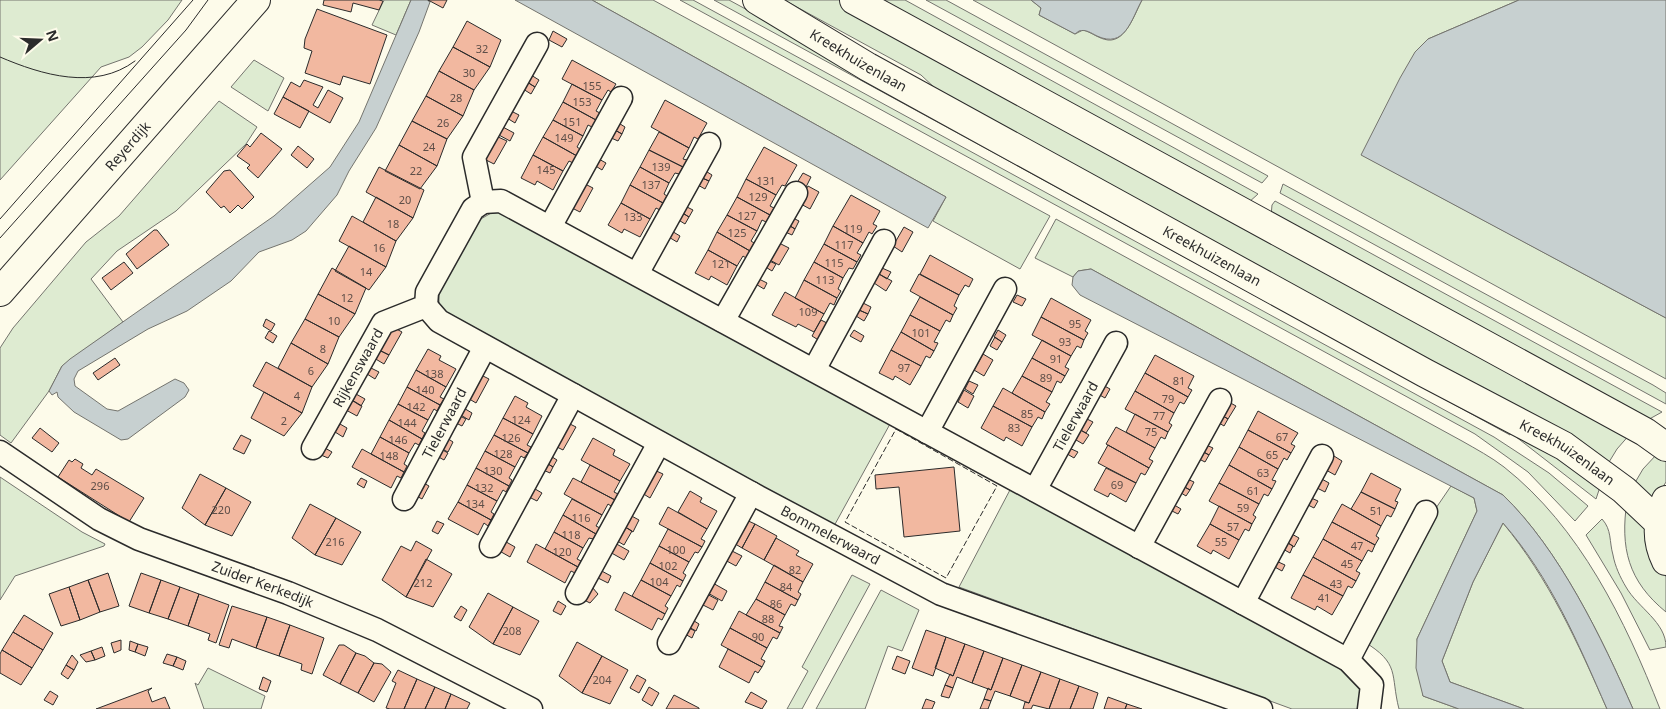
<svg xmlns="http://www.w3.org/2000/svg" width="1666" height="709" font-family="'Noto Sans',sans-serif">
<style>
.green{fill:#deebd1;stroke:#74746e}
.water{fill:#c7d0d0;stroke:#74746e}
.building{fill:#f2b8a0;stroke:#2b2b2b}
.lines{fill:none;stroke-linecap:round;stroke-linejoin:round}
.street-casing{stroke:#2b2b2b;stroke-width:25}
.secondary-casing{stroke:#2b2b2b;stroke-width:30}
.street{stroke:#fdfbea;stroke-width:22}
.secondary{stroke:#fdfbea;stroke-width:28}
.tram{stroke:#2b2b2b;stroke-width:1}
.fence{stroke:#2b2b2b;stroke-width:1;stroke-dasharray:6 2.5;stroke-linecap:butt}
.labels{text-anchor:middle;stroke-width:4;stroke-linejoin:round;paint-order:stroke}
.number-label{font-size:11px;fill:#5d4e48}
.street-label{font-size:14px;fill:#2b2b2b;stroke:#fdfbea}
</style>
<rect width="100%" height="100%" fill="#fdfbea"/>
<path class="green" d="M0 0H182L168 20 142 47 129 57 101 67 0 180Z
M384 0H411L396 35 372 25Z
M592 0H653L1050 216 1020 269 933 221 946 197Z
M680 0H693L1494 437 1549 473 1588 506 1575 521 1528 472 1475 434Z
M714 0H729L1554 449 1602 481 1596 499 1511 433 1510 435Z
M784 0H839L1631 433 1617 449 1606 467 952 104 921 75Z
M881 0H905L1258 194 1248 203Z
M926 0H946L1268 176 1262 183Z
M973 0H1031L1041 8 1039 15 1075 34 1083 30C1091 32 1099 39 1108 40 1126 42 1135 13 1142 0H1519L1428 39 1362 155 1666 318V379Z
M254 60 284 78 268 111 231 87Z
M219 101 257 127 246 144 176 211 117 251 91 279 123 322 62 366 49 391 11 443 0 435V348L13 328 86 242 119 216Z
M1283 184 1653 385 1666 393V404L1280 193Z
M1275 201 1662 412 1644 422 1271 216 1272 205Z
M493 212H503L890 424 834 526 443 310 439 303V293L479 220Z
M1056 219 1462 441C1476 449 1491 457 1504 467 1580 527 1625 620 1660 709H1633C1602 638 1559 549 1503 495L1091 269 1078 271 1073 277 1035 258Z
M1657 454 1666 461V482L1653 503 1633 486 1643 469Z
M0 477 82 532 105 544 104 546 15 576 0 600Z
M1451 486 1474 498 1477 511 1417 639 1423 696 1459 709H1399C1390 674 1401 664 1363 641L1436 508Z
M1011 488 1354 675 1359 683 1363 696 1357 709H1292L959 587Z
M1627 501 1638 509 1666 577V612C1628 581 1620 548 1627 501Z
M1602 519C1612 530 1609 541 1613 555 1615 566 1620 577 1626 587 1638 608 1666 622 1666 647L1650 650 1621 593 1586 535Z
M1503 523C1549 579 1578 643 1607 709H1524L1450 682 1442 661 1473 582Z
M852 575 870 584 802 709H787L808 671 802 667Z
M881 590 919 610 902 651 888 646 865 709H816Z
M208 668 265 696 261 709H204L195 683 198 685Z"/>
<path class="water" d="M411 0H427L430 2 419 32 376 128 349 171 337 195 306 231 292 240 259 252 231 281 187 311 148 329 78 371 74 379 75 386 107 409 118 411 175 379 184 383 189 390 185 397 128 439 121 440 74 412 58 397 57 392 52 395 49 391 62 366 70 359 274 216 330 167 359 122Z
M515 0H592L946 197 928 228Z
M1031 0H1142C1131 20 1125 49 1097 36 1091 33 1086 29 1079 31L1075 34 1039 15 1041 8Z
M1519 0H1666V318L1361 155 1400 78 1415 52 1428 39Z
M1091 269 1503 495C1559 549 1602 638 1633 709H1607C1578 643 1551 578 1503 523L1473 582 1442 661 1450 682 1524 709H1459L1423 696 1416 668 1417 639 1477 511 1474 498 1080 295 1072 285 1073 277 1078 271Z"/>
<path class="building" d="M324 0H379L383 1 379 10 353 3 351 12 323 5Z
M428 0H447L443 8Z
M317 9 387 35 370 84 343 76 340 85 305 73 312 51 304 48 305 39Z
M467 21 501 40 490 67 453 47Z
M553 31 567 39 562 47 549 40Z
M453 47 490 67 474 90 439 71Z
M572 60 616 84 611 92 608 90 602 100 562 79Z
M439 71 474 90 463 116 426 96Z
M531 75 539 80 535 87 527 82Z
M304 80 323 87 313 105 318 108 328 90 343 98 330 123 283 97 291 82 300 87Z
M527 82 535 87 531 94 523 89Z
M572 84 602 100 596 111 600 113 596 120 563 102Z
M426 96 463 116 447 139 412 121Z
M283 97 309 111 300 128 274 114Z
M665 100 707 123 698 139 694 137 689 148 651 127Z
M563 102 596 120 592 127 588 125 583 136 553 120Z
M511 111 519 115 515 123 507 118Z
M553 120 583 136 577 147 580 149 577 156 543 137Z
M412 121 447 139 437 166 399 145Z
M617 122 625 127 622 134 613 129Z
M501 126 514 133 510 141 497 134Z
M613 129 622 134 618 141 609 137Z
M659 132 689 148 683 159 687 160 683 167 649 150Z
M261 133 282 149 258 178 247 168 250 165 237 156 247 144 250 147Z
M496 136 507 141 494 164 484 159Z
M543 137 577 156 573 163 569 161 563 171 533 155Z
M399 145 437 166 420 189 385 171Z
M298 146 314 159 307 168 291 155Z
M764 147 797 165 785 186 782 185 776 195 746 179Z
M649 150 683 167 679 174 675 173 669 183 640 167Z
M533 155 563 171 553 190 537 181 535 185 521 178Z
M597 158 606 163 602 170 594 165Z
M379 167 424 190 413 218 366 192Z
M640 167 669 183 664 194 667 196 663 203 630 185Z
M230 170 254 197 242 209 238 205 230 213 224 206 221 208 206 192 224 171Z
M704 170 712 175 709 181 700 177Z
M803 173 811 177 804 191 795 186Z
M700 177 709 181 705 189 696 184Z
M746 179 776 195 770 206 774 208 770 215 737 197Z
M583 183 593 188 580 212 570 207Z
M630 185 663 203 660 210 656 208 650 219 621 203Z
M808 186 819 192 810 209 799 203Z
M851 195 880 211 873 224 877 226 872 234 869 232 863 243 833 226Z
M376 197 413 218 396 241 363 222Z
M737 197 770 215 766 222 762 220 757 231 727 215Z
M621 203 650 219 640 237 624 229 622 233 608 225Z
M685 206 693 210 689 217 681 212Z
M681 212 689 217 685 224 677 219Z
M727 215 757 231 751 241 754 243 750 251 717 232Z
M352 216 396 241 386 267 339 241Z
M791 217 799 221 795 229 787 224Z
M787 224 795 229 792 235 783 231Z
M833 226 863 243 857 253 861 255 857 262 824 244Z
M904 227 913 232 902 252 893 246Z
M154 230H157L169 245 137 269 126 254Z
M670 230 680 236 677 242 667 236Z
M717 232 750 251 746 258 743 256 737 266 708 250Z
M777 242 789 248 779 265 768 259Z
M824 244 857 262 853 269 849 268 843 278 814 262Z
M349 246 386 267 369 290 335 271Z
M708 250 737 266 727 285 711 276 709 280 695 273Z
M930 255 973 279 969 287 965 285 959 295 920 274Z
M767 260 776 264 772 271 764 266Z
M124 262 133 273 111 290 102 278Z
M814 262 843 278 838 289 841 291 837 298 804 280Z
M332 268 366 288 355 314 318 294Z
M882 268 891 272 887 279 879 274Z
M879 274 892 281 886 291 874 283Z
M919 274 959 295 954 306 957 308 953 315 910 291Z
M757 278 767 283 764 289 754 283Z
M804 280 837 298 834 305 830 303 824 314 795 298Z
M785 292 824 314 814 332 798 324 796 327 772 315Z
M318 294 355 314 339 337 305 319Z
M1017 295 1026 299 1022 306 1013 302Z
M920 297 953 315 950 322 946 320 940 331 910 315Z
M1051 298 1091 320 1085 331 1088 333 1084 340 1041 317Z
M863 303 871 307 868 314 859 310Z
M859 310 868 314 864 321 856 316Z
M910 315 940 331 934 342 938 343 934 351 901 332Z
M1041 317 1084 340 1081 348 1077 346 1071 356 1032 335Z
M266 319 275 324 271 331 263 326Z
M305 319 339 337 328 364 291 343Z
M821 320 829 324 820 341 812 336Z
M391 326 402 332 389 355 379 350Z
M854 330 864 336 861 342 850 336Z
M998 330 1006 335 1002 342 994 337Z
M269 331 277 336 273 343 265 338Z
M901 332 934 351 930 358 926 356 921 366 891 350Z
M995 337 1002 342 997 350 990 346Z
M1042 340 1071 356 1065 367 1069 369 1065 376 1032 358Z
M291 343 328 364 312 387 278 368Z
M428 349 441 356 439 360 456 369 446 387 416 370Z
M379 350 389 355 384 364 374 358Z
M891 350 921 366 910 385 895 376 893 380 879 373Z
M983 354 993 360 984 376 974 370Z
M1155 355 1194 376 1188 388 1192 390 1188 397 1145 373Z
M115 358 120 365 98 380 93 373Z
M1032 358 1065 376 1061 383 1057 381 1052 392 1022 376Z
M266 362 312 387 302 413 253 386Z
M371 368 379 372 375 379 367 374Z
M416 370 446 387 440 397 444 399 440 405 407 387Z
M1145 373 1188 397 1184 404 1180 402 1174 413 1135 391Z
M479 374 489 379 476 403 466 397Z
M1022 376 1052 392 1046 402 1050 404 1045 412 1012 393Z
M969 381 978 385 973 394 965 389Z
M1101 384 1110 389 1105 398 1096 393Z
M407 387 440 405 437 411 434 409 428 420 398 404Z
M1003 388 1045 412 1042 419 1038 417 1032 427 993 406Z
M964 390 974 396 968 408 958 402Z
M1135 391 1174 413 1169 423 1172 425 1168 432 1125 409Z
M264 392 302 413 284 436 251 418Z
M356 394 365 399 361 406 353 401Z
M515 396 528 403 526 407 542 416 533 434 503 418Z
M352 400 362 406 357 416 346 410Z
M1227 401 1236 406 1228 419 1220 414Z
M398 404 428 420 422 431 425 433 422 439 389 420Z
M993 406 1032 427 1022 446 1006 437 1004 441 981 428Z
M462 407 472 413 469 420 459 414Z
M1258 411 1298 433 1291 444 1295 446 1291 453 1248 430Z
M456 414 466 419 462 426 452 421Z
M1135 414 1168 432 1165 439 1161 437 1155 448 1126 432Z
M1220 414 1228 419 1224 426 1216 421Z
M1083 417 1093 422 1086 433 1077 428Z
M503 418 533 434 527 445 531 447 528 453 494 435Z
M389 420 422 439 419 445 415 443 409 453 380 437Z
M566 422 576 427 563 450 553 445Z
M340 424 347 428 343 437 335 432Z
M1116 427 1155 448 1149 459 1153 461 1149 468 1106 444Z
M40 428 59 443 52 452 32 438Z
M1077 428 1089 435 1083 444 1071 437Z
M1248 430 1291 453 1287 460 1284 458 1278 469 1239 447Z
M241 435 251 440 244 454 233 449Z
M494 435 528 453 524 458 521 456 515 467 485 451Z
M444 436 453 442 448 452 438 447Z
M380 437 409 453 404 464 407 466 404 472 371 454Z
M593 438 615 450 613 455 630 464 620 481 581 460Z
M1204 444 1213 448 1209 455 1200 450Z
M1108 445 1149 468 1145 475 1141 473 1136 483 1098 463Z
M1067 447 1078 452 1074 458 1064 452Z
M1239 447 1278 469 1272 480 1276 481 1272 489 1229 465Z
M325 448 332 452 328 458 321 455Z
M439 448 448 453 444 460 435 455Z
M362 449 404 472 401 478 397 476 391 488 352 467Z
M1200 450 1209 455 1205 462 1197 458Z
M485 451 515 467 509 478 512 480 509 486 476 468Z
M549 455 557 460 553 467 545 462Z
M1334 456 1342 461 1335 475 1326 470Z
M75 459 83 464 81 468 92 475 96 469 144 498 129 522 58 477 69 460 72 462Z
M545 462 553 467 550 473 541 469Z
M590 465 620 481 614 492 618 494 615 500 581 482Z
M1229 465 1272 489 1268 496 1264 494 1259 504 1219 483Z
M954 467 960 531 904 537 899 487 876 489 875 475Z
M476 468 509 486 506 492 503 490 497 501 467 485Z
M1106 468 1136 483 1126 502 1110 493 1108 497 1094 490Z
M652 469 663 474 650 498 642 493Z
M1371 473 1401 489 1395 501 1398 502 1395 509 1361 492Z
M200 474 226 488 205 525 182 508Z
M361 478 367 481 364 488 357 484Z
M573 478 615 500 611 506 608 504 602 515 564 494Z
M1185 478 1194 482 1190 490 1181 485Z
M1320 478 1329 483 1325 492 1315 487Z
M420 481 429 486 422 499 413 494Z
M1219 483 1259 504 1253 515 1256 517 1252 524 1209 501Z
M467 485 497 501 491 512 494 514 491 520 458 502Z
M1181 485 1190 490 1186 496 1178 491Z
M530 486 542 493 537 501 525 495Z
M226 488 251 502 232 536 205 525Z
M690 491 702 498 700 502 717 511 707 529 678 512Z
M1361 492 1395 509 1391 517 1387 515 1381 526 1351 509Z
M1309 497 1318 501 1314 508 1306 504Z
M572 499 602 515 596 526 600 528 596 534 563 515Z
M458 502 491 520 488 526 484 523 478 535 448 519Z
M1171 503 1181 509 1178 514 1168 509Z
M310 504 336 518 315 555 292 538Z
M1342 504 1381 526 1376 536 1379 538 1375 545 1332 522Z
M1219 506 1252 524 1249 531 1245 529 1239 540 1210 524Z
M668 507 707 529 701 539 705 541 702 547 659 524Z
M628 514 639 520 633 532 622 525Z
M563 515 596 534 593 539 589 538 583 548 554 532Z
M336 518 361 532 342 565 315 555Z
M744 519 755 524 742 548 732 542Z
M437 521 444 524 438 534 432 531Z
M1332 522 1375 545 1372 552 1368 550 1362 561 1323 539Z
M755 524 777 536 764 560 742 548Z
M1210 524 1239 540 1229 559 1213 550 1211 554 1197 546Z
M622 525 632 531 624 545 614 539Z
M668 529 702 547 698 553 695 552 689 562 659 546Z
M554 532 583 548 577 559 581 561 578 567 545 549Z
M1290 533 1299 538 1294 547 1285 541Z
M776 538 799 551 796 555 813 564 803 582 764 560Z
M501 539 515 547 510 557 496 549Z
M1323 539 1362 561 1356 571 1360 573 1356 581 1313 557Z
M416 541 432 550 406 597 382 580 401 546 411 551Z
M1285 541 1293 546 1290 553 1281 548Z
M613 542 629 551 624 560 608 551Z
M536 544 578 567 575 573 571 571 565 583 527 562Z
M659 546 689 562 683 573 686 575 683 581 650 563Z
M728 549 742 556 736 566 723 559Z
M1313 557 1356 581 1352 588 1348 586 1343 596 1303 575Z
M426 559 452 574 433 607 406 597Z
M1274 560 1285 565 1282 571 1271 565Z
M650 563 683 581 680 587 677 585 671 596 641 580Z
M774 565 803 582 798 592 801 594 798 600 765 582Z
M598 569 611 576 608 583 594 576Z
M108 573 119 606 100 612 88 580Z
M141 573 161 580 149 613 129 606Z
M1303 575 1343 596 1332 615 1317 606 1315 610 1291 598Z
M88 580 100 612 80 620 69 587Z
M161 580 180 587 168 619 149 613Z
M641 580 671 596 665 606 668 608 665 614 632 596Z
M711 582 727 591 722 601 706 592Z
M765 582 798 600 795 606 791 604 785 615 756 599Z
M69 587 80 620 61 626 49 594Z
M180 587 199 594 188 626 168 619Z
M592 587 598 594 590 603 584 600Z
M624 592 665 614 662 620 658 618 652 630 615 610Z
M488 593 513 607 493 644 469 627Z
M705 593 718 600 713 610 699 603Z
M199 594 229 605 216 643 208 640 210 634 188 626Z
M756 599 785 615 779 626 783 627 780 633 746 615Z
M558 601 566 606 561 615 553 611Z
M232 606 267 617 256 648 232 639 229 648 219 645Z
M461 606 467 610 461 621 454 617Z
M513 607 539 621 520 655 493 644Z
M739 611 780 633 777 639 773 637 767 648 730 628Z
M24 615 53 633 43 650 13 632Z
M267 617 290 625 279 656 256 648Z
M691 619 699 624 696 631 687 626Z
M290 625 324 638 312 674 301 670 302 664 279 656Z
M687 627 695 631 692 638 683 633Z
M730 628 767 648 761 659 765 661 762 667 721 645Z
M926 630 946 637 933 676 912 668Z
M13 632 43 650 32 668 2 650Z
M946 637 965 644 953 676 935 668Z
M121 640V650L114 653 111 643Z
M130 641 138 644 135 652 129 650Z
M577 642 602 656 582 693 559 676Z
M138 644 148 647 145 656 135 652Z
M965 644 984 651 972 683 957 677 953 688 945 685 950 674 953 676Z
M339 645H344L356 653 340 684 323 675Z
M102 647 105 656 95 660 91 651Z
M728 649 762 667 758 673 755 671 749 683 719 667Z
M2 650 32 668 21 685 0 673V654Z
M91 651 95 660 86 662 80 655Z
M984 651 1003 658 991 690 972 683Z
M356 653 365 656 374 663 358 693 340 684Z
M167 654 177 657 173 666 163 663Z
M72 655 78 662 74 670 66 665Z
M602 656 628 670 610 704 582 693Z
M897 656 910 661 905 674 892 669Z
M177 657 186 661 183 670 173 666Z
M1003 658 1022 665 1010 696 995 691 991 701 984 699 988 688 991 690Z
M374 663 382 664 391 672 374 702 358 693Z
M66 665 74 670 68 679 61 674Z
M1022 665 1041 672 1029 703 1010 696Z
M398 670 417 679 404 709H390L386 708 396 683 392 681Z
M1041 672 1060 679 1049 709 1033 705 1031 709H1023L1025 702 1029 703Z
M637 675 646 680 639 693 630 688Z
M263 677 271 681 267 692 259 689Z
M417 679 435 687 425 709H404Z
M1060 679 1079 686 1070 709H1049Z
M945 685 953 688 949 698 941 696Z
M1079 686 1098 693 1093 709H1070Z
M435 687 451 694 445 709H425Z
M649 687 659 693 652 706 642 700Z
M152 688 148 691 152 702 165 697 170 709H96Z
M50 691 58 696 53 705 44 700Z
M751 692 767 701 762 709 745 702Z
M451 694 470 703 467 709H445Z
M674 695 699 708V709H666Z
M1108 697 1127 704 1125 709H1104Z
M926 699 935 702 932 709H922Z
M984 699 991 701 988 709H980Z
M1127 704 1142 709H1125Z"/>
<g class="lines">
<defs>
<g id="street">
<path d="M483 202 501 201 1348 660 1372 685 1369 709"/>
<path d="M550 227 621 98"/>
<path d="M637 274 709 144"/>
<path id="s1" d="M426 306 439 321 751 493 941 594 1261 709"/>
<path d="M723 321 796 193"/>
<path d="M814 370 884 241"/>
<path d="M927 432 1005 289"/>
<path id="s2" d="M313 448 383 323 426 306 427 292 473 209 483 202 474 157 537 44"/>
<path id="s3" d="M0 452 99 519 139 539 288 593 377 630 531 709"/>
<path id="s4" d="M1035 490 1116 343"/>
<path id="s5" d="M404 499 485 347"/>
<path d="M491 546 573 395"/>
<path d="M1139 547 1220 400"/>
<path d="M577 593 659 443"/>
<path d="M1243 603 1322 456"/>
<path d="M669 643 751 493"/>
<path d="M1348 660 1426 512"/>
</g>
<g id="secondary">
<path id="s6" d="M757 0 868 67 1425 373 1564 446 1624 490 1659 523"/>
<path d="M854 0 1645 432 1666 447"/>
<path id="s7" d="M0 292 256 0"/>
<path d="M1666 500C1657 520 1656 541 1666 561"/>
</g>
</defs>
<use href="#street" class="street-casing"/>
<use href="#secondary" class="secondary-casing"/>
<use href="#street" class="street"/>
<use href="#secondary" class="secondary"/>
<path class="tram" d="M0 57C42 75 95 91 135 61
M0 219 193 0
M0 238 186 30 208 0"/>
<path class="fence" d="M896 429 997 486 946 578 845 522Z"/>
</g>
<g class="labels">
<g class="number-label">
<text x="482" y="53">32</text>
<text x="469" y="77">30</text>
<text x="592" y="90">155</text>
<text x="456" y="102">28</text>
<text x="582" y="106">153</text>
<text x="572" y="126">151</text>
<text x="443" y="127">26</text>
<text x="564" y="142">149</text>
<text x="429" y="151">24</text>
<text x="661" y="171">139</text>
<text x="546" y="174">145</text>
<text x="416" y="175">22</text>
<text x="766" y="185">131</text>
<text x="651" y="189">137</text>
<text x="758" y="201">129</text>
<text x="405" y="204">20</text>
<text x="747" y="220">127</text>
<text x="633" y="221">133</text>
<text x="393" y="228">18</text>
<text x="853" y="233">119</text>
<text x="737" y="237">125</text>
<text x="844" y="249">117</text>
<text x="379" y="252">16</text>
<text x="834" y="267">115</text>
<text x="721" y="268">121</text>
<text x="366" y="276">14</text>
<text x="825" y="284">113</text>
<text x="347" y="302">12</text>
<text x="808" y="316">109</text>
<text x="334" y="325">10</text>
<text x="1075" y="328">95</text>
<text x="921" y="337">101</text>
<text x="1065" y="346">93</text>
<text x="323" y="353">8</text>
<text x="1056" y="363">91</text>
<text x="904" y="372">97</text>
<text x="311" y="375">6</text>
<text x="434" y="378">138</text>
<text x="1046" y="382">89</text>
<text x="1179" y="385">81</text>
<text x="425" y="394">140</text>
<text x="297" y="400">4</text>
<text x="1168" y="403">79</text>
<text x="416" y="411">142</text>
<text x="1027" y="418">85</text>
<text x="1159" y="420">77</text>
<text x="521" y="424">124</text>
<text x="284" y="425">2</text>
<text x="407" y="427">144</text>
<text x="1014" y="432">83</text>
<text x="1151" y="436">75</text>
<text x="1282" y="441">67</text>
<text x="511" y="442">126</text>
<text x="398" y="444">146</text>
<text x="503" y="458">128</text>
<text x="1272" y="459">65</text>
<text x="389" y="460">148</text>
<text x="493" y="475">130</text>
<text x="1263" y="477">63</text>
<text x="1117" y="489">69</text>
<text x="100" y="490">296</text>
<text x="484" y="492">132</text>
<text x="1253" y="495">61</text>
<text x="475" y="508">134</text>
<text x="1243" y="512">59</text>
<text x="221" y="514">220</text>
<text x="1376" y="515">51</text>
<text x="581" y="522">116</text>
<text x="1233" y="531">57</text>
<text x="571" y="539">118</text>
<text x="335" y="546">216</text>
<text x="1221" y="546">55</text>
<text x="1357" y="550">47</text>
<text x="676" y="554">100</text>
<text x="562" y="556">120</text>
<text x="1347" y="568">45</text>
<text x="668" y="570">102</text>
<text x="795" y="574">82</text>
<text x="659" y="586">104</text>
<text x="423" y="587">212</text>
<text x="1336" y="588">43</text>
<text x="786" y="591">84</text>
<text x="1324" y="602">41</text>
<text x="776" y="608">86</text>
<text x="768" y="623">88</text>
<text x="512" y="635">208</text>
<text x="758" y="641">90</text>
<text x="602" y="684">204</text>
</g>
<g class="street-label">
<text dy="5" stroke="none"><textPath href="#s6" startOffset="118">Kreekhuizenlaan</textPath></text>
<text dy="5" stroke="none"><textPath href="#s7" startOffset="194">Reyerdijk</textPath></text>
<text dy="5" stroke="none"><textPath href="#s6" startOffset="522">Kreekhuizenlaan</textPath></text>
<text dy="5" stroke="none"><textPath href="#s2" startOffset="92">Rijkenswaard</textPath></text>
<text dy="5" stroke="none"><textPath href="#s4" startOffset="84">Tielerwaard</textPath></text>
<text dy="5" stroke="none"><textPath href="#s5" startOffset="86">Tielerwaard</textPath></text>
<text dy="5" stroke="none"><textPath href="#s6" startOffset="928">Kreekhuizenlaan</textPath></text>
<text dy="5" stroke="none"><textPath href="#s1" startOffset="466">Bommelerwaard</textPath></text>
<text dy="5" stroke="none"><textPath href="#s3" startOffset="296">Zuider Kerkedijk</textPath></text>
</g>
</g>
<g transform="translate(40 40) rotate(71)" stroke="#fdfbea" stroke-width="4" paint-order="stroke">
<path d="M0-4L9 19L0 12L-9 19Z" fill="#2b2b2b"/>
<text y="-8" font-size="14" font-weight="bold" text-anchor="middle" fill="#2b2b2b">N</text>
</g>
</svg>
